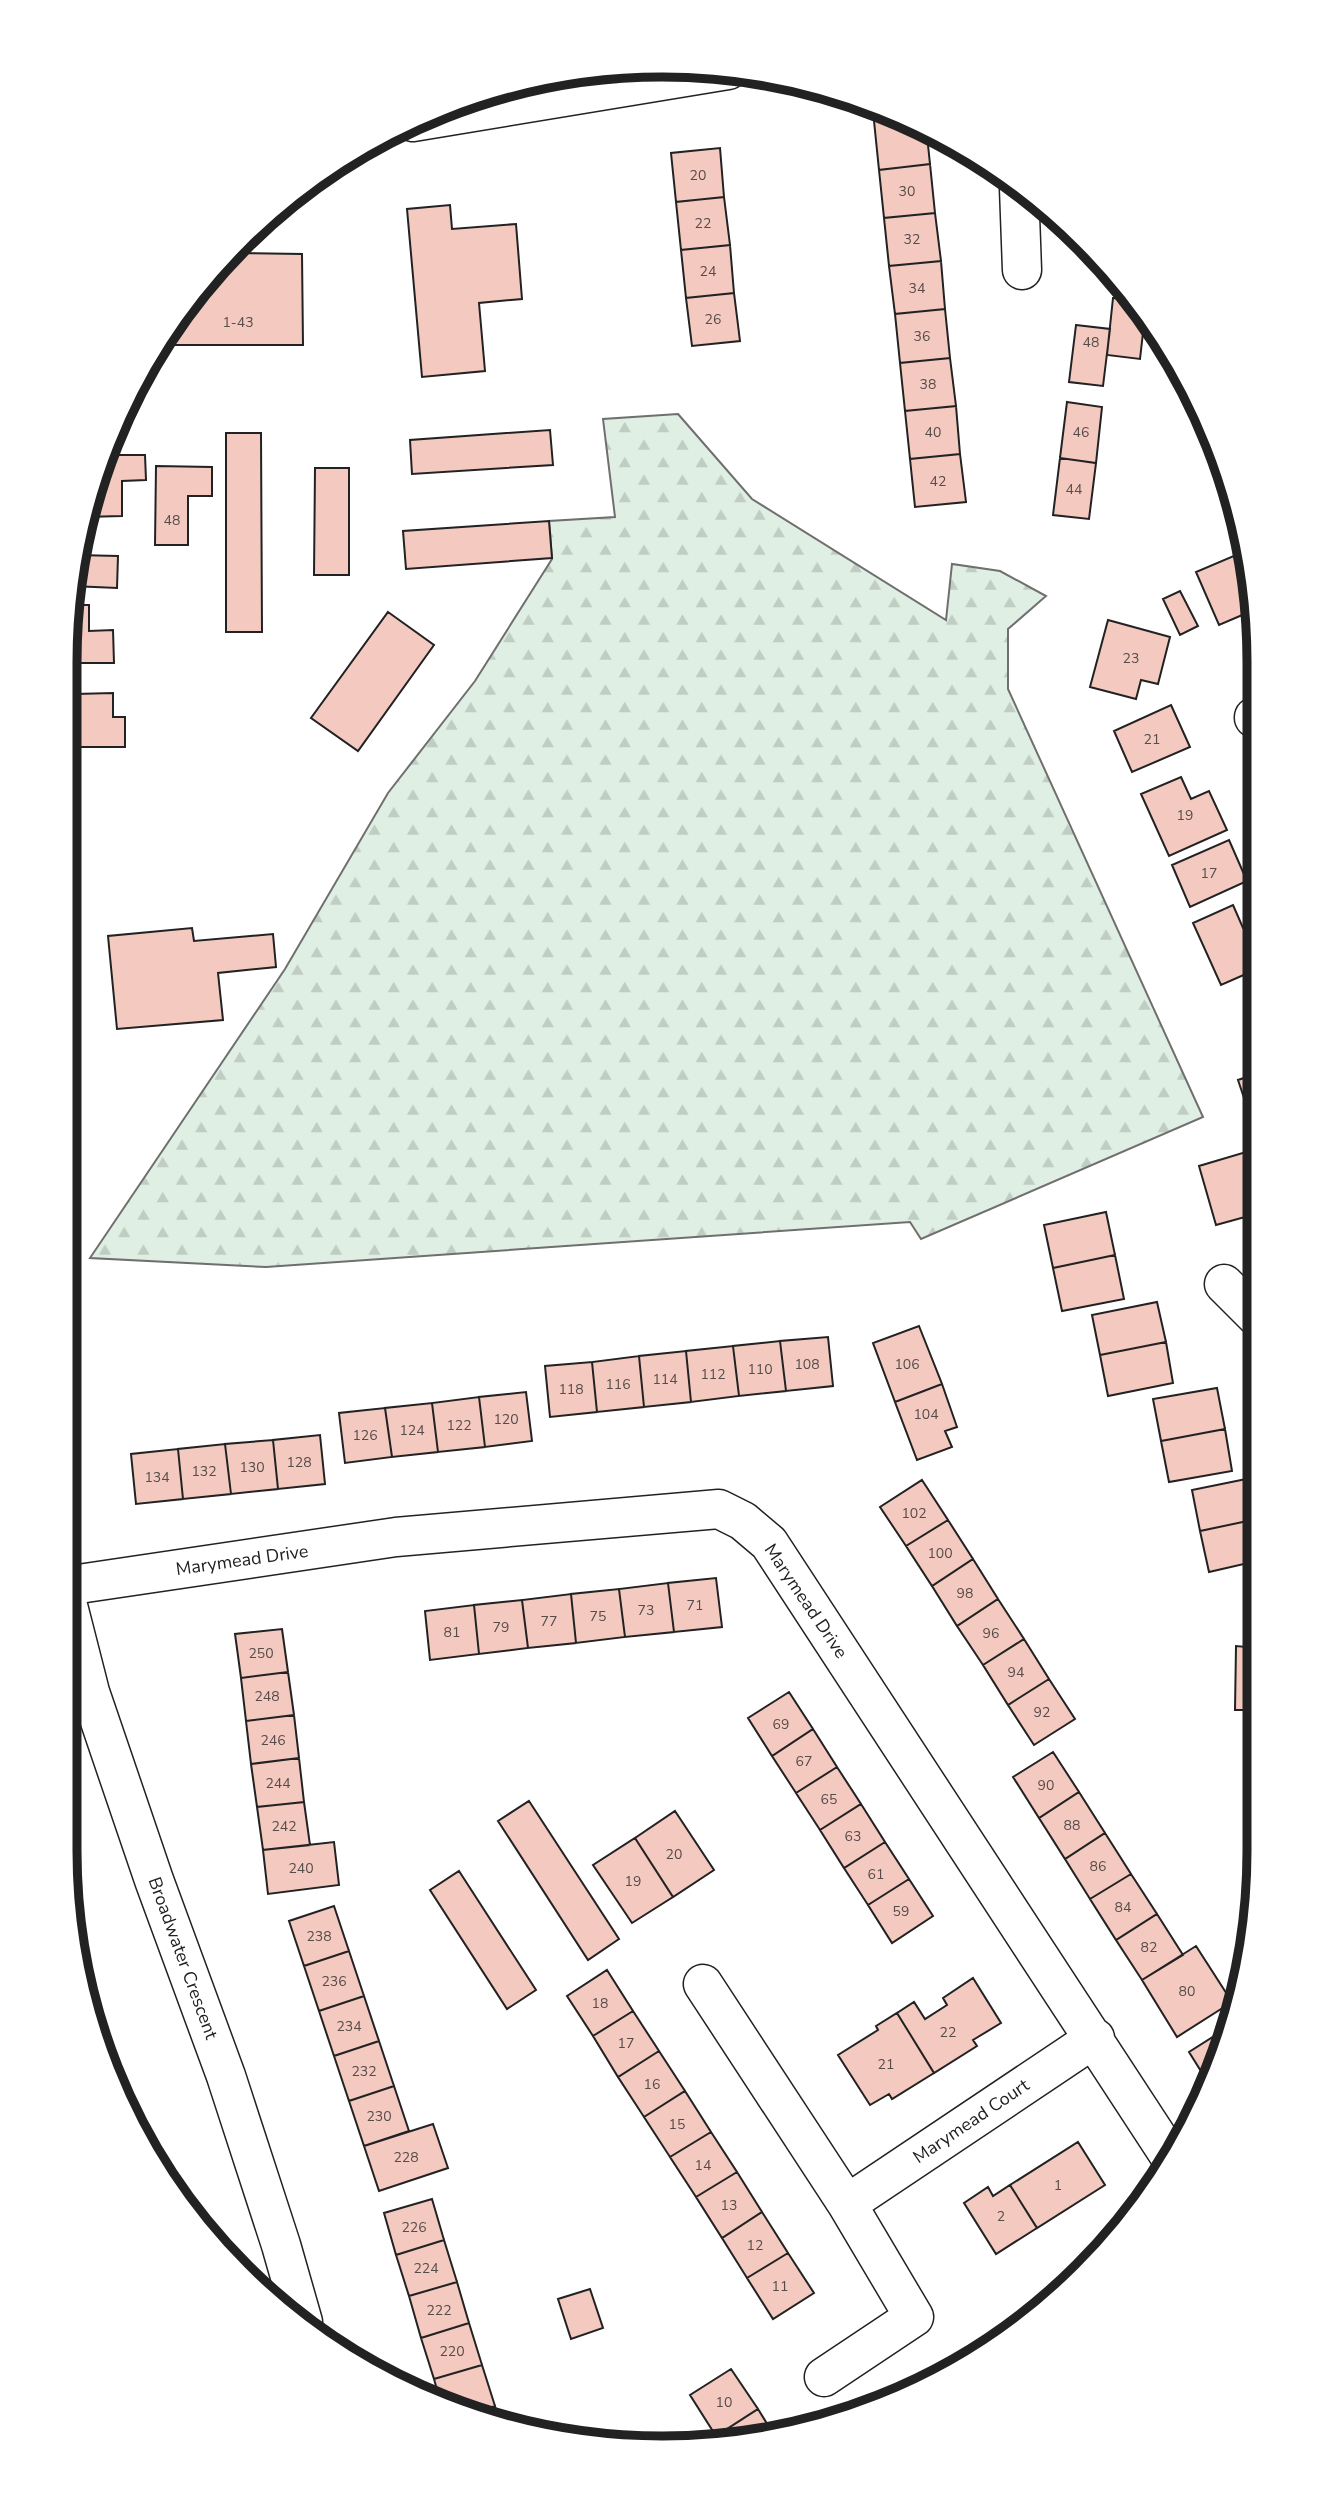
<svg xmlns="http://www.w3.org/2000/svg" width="1324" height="2513" font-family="'Nunito Sans',sans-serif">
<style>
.forest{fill:url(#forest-firs);stroke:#6f6f6f;stroke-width:2}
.building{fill:#f3c9c0;stroke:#222;stroke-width:2}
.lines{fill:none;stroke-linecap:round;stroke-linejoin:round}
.street-casing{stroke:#222;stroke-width:41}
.secondary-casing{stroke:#222;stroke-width:41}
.street{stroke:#fff;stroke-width:38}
.secondary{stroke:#fff;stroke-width:38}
.labels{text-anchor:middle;stroke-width:5;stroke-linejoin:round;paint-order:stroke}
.number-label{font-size:14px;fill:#564c4a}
.street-label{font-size:18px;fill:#222;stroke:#fff}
.rim{fill:none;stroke:#222;stroke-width:9}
</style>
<defs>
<pattern id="forest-firs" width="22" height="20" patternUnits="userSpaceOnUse" patternTransform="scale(1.75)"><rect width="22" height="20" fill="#e0efe3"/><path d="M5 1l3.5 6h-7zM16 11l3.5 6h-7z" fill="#c0cdc2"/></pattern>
</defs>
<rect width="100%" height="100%" fill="#fff"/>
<path class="forest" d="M678 414 752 499 946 620 952 564 1000 571 1046 596 1008 629V689L1203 1117 921 1239 910 1222 266 1267 90 1258 285 969 388 793 475 681 552 559 549 521 615 517 603 419Z"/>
<path class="building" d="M905 118 926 126 930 164 879 170 874 121Z
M720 148 724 197 676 202 671 153Z
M930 164 935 213 884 218 879 170Z
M724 197 730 245 681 250 676 202Z
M450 205 452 229 516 224 522 299 479 303 485 371 422 377 407 209Z
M935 213 941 261 889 266 884 218Z
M730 245 734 293 686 298 681 250Z
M230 253 302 254 303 345H159L188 298Z
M941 261 945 309 895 314 889 266Z
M734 293 740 341 692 346 686 298Z
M1113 298 1137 301 1145 315 1140 359 1107 355Z
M945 309 950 358 900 363 895 314Z
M1076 325 1110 329 1103 386 1069 382Z
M950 358 956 406 905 411 900 363Z
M1067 402 1102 407 1096 463 1060 458Z
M956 406 960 454 910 459 905 411Z
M550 430 553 465 412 474 410 440Z
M226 433H261L262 632H226Z
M960 454 966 502 915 507 910 459Z
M105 455H145L146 480 122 481V516L84 517Z
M1060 458 1096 463 1089 519 1053 515Z
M156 466 212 467V496H188V545H155Z
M315 468H349V575H314Z
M549 521 552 558 406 569 403 531Z
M1243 552 1254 584V610L1219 625 1196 572Z
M77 555 118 556 117 588 72 586Z
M1180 591 1198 626 1180 635 1163 599Z
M69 605H89V631L113 630 114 663H68V689H66V623Z
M388 612 434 645 358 751 311 718Z
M1108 620 1170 637 1158 684 1141 680 1136 699 1090 687Z
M113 693V717H125V747H75V769H66V719H75V694Z
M1171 705 1190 747 1132 772 1114 731Z
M1181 777 1191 799 1209 791 1227 830 1169 856 1141 794Z
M1229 840 1247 881 1190 907 1172 865Z
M1233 905 1243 928 1255 922V970L1221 985 1193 923Z
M192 928 194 941 273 934 276 967 218 973 223 1020 117 1029 108 936Z
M1256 1074V1134L1238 1080Z
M1256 1149V1214L1216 1225 1199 1166Z
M1106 1212 1115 1255 1053 1268 1044 1225Z
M1115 1255 1124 1299 1062 1311 1053 1268Z
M1157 1302 1166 1342 1100 1355 1092 1315Z
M919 1326 942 1384 895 1402 873 1343Z
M828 1337 833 1386 786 1391 780 1341Z
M780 1341 786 1391 739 1396 733 1346Z
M1166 1342 1173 1383 1108 1396 1100 1355Z
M733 1346 739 1396 691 1402 686 1351Z
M686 1351 691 1402 644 1407 639 1356Z
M639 1356 644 1407 597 1412 592 1362Z
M592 1362 597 1412 550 1417 545 1366Z
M942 1384 957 1427 945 1431 952 1447 917 1460 895 1402Z
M1217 1388 1225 1429 1161 1441 1153 1399Z
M526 1392 532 1441 485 1447 479 1397Z
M479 1397 485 1447 438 1452 432 1403Z
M432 1403 438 1452 392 1457 385 1408Z
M385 1408 392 1457 345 1463 339 1413Z
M1225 1429 1232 1471 1169 1482 1161 1441Z
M320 1435 325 1484 278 1489 273 1440Z
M273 1440 278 1489 231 1494 225 1444Z
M225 1444 231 1494 183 1499 178 1449Z
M178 1449 183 1499 136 1504 131 1454Z
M1256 1477 1257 1519 1200 1531 1192 1490Z
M922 1480 948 1520 906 1546 880 1507Z
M1257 1519V1561L1209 1572 1200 1531Z
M948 1520 973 1559 932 1586 906 1546Z
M973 1559 998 1599 957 1626 932 1586Z
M716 1578 722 1627 674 1632 668 1583Z
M668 1583 674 1632 625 1637 619 1589Z
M619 1589 625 1637 576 1643 571 1594Z
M571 1594 576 1643 528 1648 522 1600Z
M998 1599 1024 1639 983 1665 957 1626Z
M522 1600 528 1648 479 1654 474 1605Z
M474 1605 479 1654 430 1660 425 1611Z
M1246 1621 1257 1622V1710H1235L1236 1646 1246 1647Z
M282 1629 288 1672 241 1678 235 1634Z
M1024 1639 1049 1679 1008 1705 983 1665Z
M288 1672 294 1715 246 1721 241 1678Z
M1049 1679 1075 1719 1034 1745 1008 1705Z
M789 1692 813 1729 772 1756 748 1718Z
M294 1715 299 1758 251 1764 246 1721Z
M813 1729 837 1767 796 1793 772 1756Z
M1053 1752 1079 1792 1039 1818 1013 1777Z
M299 1758 304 1802 257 1807 251 1764Z
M837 1767 861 1804 820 1830 796 1793Z
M1079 1792 1105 1833 1065 1859 1039 1818Z
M529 1801 619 1939 588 1960 498 1821Z
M304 1802 310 1845 263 1850 257 1807Z
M861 1804 885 1842 844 1868 820 1830Z
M675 1811 714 1870 673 1897 635 1838Z
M1105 1833 1131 1874 1090 1899 1065 1859Z
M635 1838 673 1897 632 1923 593 1865Z
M334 1842 339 1885 268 1894 263 1850Z
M885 1842 909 1879 868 1905 844 1868Z
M459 1871 536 1990 507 2009 430 1890Z
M1131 1874 1157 1914 1116 1940 1090 1899Z
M909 1879 933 1916 892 1943 868 1905Z
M334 1906 349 1951 304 1966 289 1921Z
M1157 1914 1183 1955 1142 1980 1116 1940Z
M1196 1946 1232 2002 1177 2037 1142 1980Z
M349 1951 364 1996 319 2011 304 1966Z
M607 1970 633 2011 593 2036 567 1996Z
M973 1978 1001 2023 973 2040 977 2046 934 2073 897 2013 914 2002 925 2019 947 2005 943 1998Z
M364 1996 379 2041 334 2056 319 2011Z
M633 2011 659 2051 618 2077 593 2036Z
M897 2013 934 2073 892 2099 889 2094 870 2105 838 2055 878 2030 876 2026Z
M1230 2026 1231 2027 1209 2084 1189 2052Z
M379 2041 394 2086 349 2101 334 2056Z
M659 2051 685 2091 644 2117 618 2077Z
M394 2086 409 2131 364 2146 349 2101Z
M685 2091 711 2132 670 2157 644 2117Z
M433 2124 448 2168 379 2191 364 2146Z
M711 2132 737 2172 696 2197 670 2157Z
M1078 2142 1105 2185 1037 2228 1010 2185Z
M737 2172 762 2212 722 2238 696 2197Z
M1010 2185 1037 2228 996 2254 964 2203 988 2187 993 2196Z
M432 2199 444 2240 396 2255 384 2213Z
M762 2212 788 2253 747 2278 722 2238Z
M444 2240 457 2282 409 2296 396 2255Z
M788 2253 814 2293 773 2319 747 2278Z
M457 2282 469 2323 421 2338 409 2296Z
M590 2289 603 2328 571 2339 558 2299Z
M469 2323 482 2365 434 2379 421 2338Z
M482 2365 495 2406 474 2413 439 2397 434 2379Z
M731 2369 758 2409 716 2436 690 2395Z
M495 2406 500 2425 474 2413Z
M758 2409 774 2435 721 2444 716 2436Z"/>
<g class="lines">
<defs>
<path id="street" d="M413 122 728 70
M1019 188 1022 270
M1254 717V718
M1224 1284 1256 1316
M65 1586 396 1537 719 1509 743 1521 769 1543 1169 2155
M703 1984 847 2204 914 2317 824 2377
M847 2204 1095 2038"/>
<path id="secondary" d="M65 1594 90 1692 154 1880 226 2076 281 2245 303 2322"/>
</defs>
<use href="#street" class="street-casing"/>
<use href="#secondary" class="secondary-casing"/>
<use href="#street" class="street"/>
<use href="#secondary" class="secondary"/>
</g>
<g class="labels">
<g class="number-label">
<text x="698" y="180">20</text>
<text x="907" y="196">30</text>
<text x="703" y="228">22</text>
<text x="912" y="244">32</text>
<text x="708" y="276">24</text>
<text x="917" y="293">34</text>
<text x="713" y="324">26</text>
<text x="238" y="327">1-43</text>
<text x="922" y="341">36</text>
<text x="1091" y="347">48</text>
<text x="928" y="389">38</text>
<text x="933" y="437">40</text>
<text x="1081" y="437">46</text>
<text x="938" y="486">42</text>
<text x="1074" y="494">44</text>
<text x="172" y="525">48</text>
<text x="1131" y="663">23</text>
<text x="1152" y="744">21</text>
<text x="1185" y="820">19</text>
<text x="1209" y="878">17</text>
<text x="807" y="1369">108</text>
<text x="907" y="1369">106</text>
<text x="760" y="1374">110</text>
<text x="713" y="1379">112</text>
<text x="665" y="1384">114</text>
<text x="618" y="1389">116</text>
<text x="571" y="1394">118</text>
<text x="926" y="1419">104</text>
<text x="506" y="1424">120</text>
<text x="459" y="1430">122</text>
<text x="412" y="1435">124</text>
<text x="365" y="1440">126</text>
<text x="299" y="1467">128</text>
<text x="252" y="1472">130</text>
<text x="204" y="1476">132</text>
<text x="157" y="1482">134</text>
<text x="914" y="1518">102</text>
<text x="940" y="1558">100</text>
<text x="965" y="1598">98</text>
<text x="695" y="1610">71</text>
<text x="646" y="1615">73</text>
<text x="598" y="1621">75</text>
<text x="549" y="1626">77</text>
<text x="501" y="1632">79</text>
<text x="452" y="1637">81</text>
<text x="991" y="1638">96</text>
<text x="261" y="1658">250</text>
<text x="1016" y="1677">94</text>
<text x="267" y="1701">248</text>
<text x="1042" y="1717">92</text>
<text x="781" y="1729">69</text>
<text x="273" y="1745">246</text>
<text x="804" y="1766">67</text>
<text x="278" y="1788">244</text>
<text x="1046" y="1790">90</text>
<text x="829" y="1804">65</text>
<text x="1072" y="1830">88</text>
<text x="284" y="1831">242</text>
<text x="853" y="1841">63</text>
<text x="674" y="1859">20</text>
<text x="1098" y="1871">86</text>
<text x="301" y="1873">240</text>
<text x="876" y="1879">61</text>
<text x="633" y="1886">19</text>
<text x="1123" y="1912">84</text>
<text x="901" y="1916">59</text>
<text x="319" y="1941">238</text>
<text x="1149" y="1952">82</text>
<text x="334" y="1986">236</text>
<text x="1187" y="1996">80</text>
<text x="600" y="2008">18</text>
<text x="349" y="2031">234</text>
<text x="948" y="2037">22</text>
<text x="626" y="2048">17</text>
<text x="886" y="2069">21</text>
<text x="364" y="2076">232</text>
<text x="652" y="2089">16</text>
<text x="379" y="2121">230</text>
<text x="677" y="2129">15</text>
<text x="406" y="2162">228</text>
<text x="703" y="2170">14</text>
<text x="1058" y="2190">1</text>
<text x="729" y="2210">13</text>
<text x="1001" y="2221">2</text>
<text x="414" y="2232">226</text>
<text x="755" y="2250">12</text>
<text x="426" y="2273">224</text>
<text x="780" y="2291">11</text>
<text x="439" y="2315">222</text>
<text x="452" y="2356">220</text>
<text x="724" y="2407">10</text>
</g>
<g class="street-label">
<text transform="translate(242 1560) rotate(-8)" y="6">Marymead Drive</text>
<text transform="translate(806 1601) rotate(56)" y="6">Marymead Drive</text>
<text transform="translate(183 1958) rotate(70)" y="6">Broadwater Crescent</text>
<text transform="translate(971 2121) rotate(-34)" y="6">Marymead Court</text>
</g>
</g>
<path d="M0 0H1324V2513H0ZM662 77H662A585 585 0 0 1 1247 662V1851A585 585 0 0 1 662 2436H662A585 585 0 0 1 77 1851V662A585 585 0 0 1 662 77Z" fill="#fff" fill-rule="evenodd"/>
<path class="rim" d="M662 77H662A585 585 0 0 1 1247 662V1851A585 585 0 0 1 662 2436H662A585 585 0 0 1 77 1851V662A585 585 0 0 1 662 77Z"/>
</svg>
